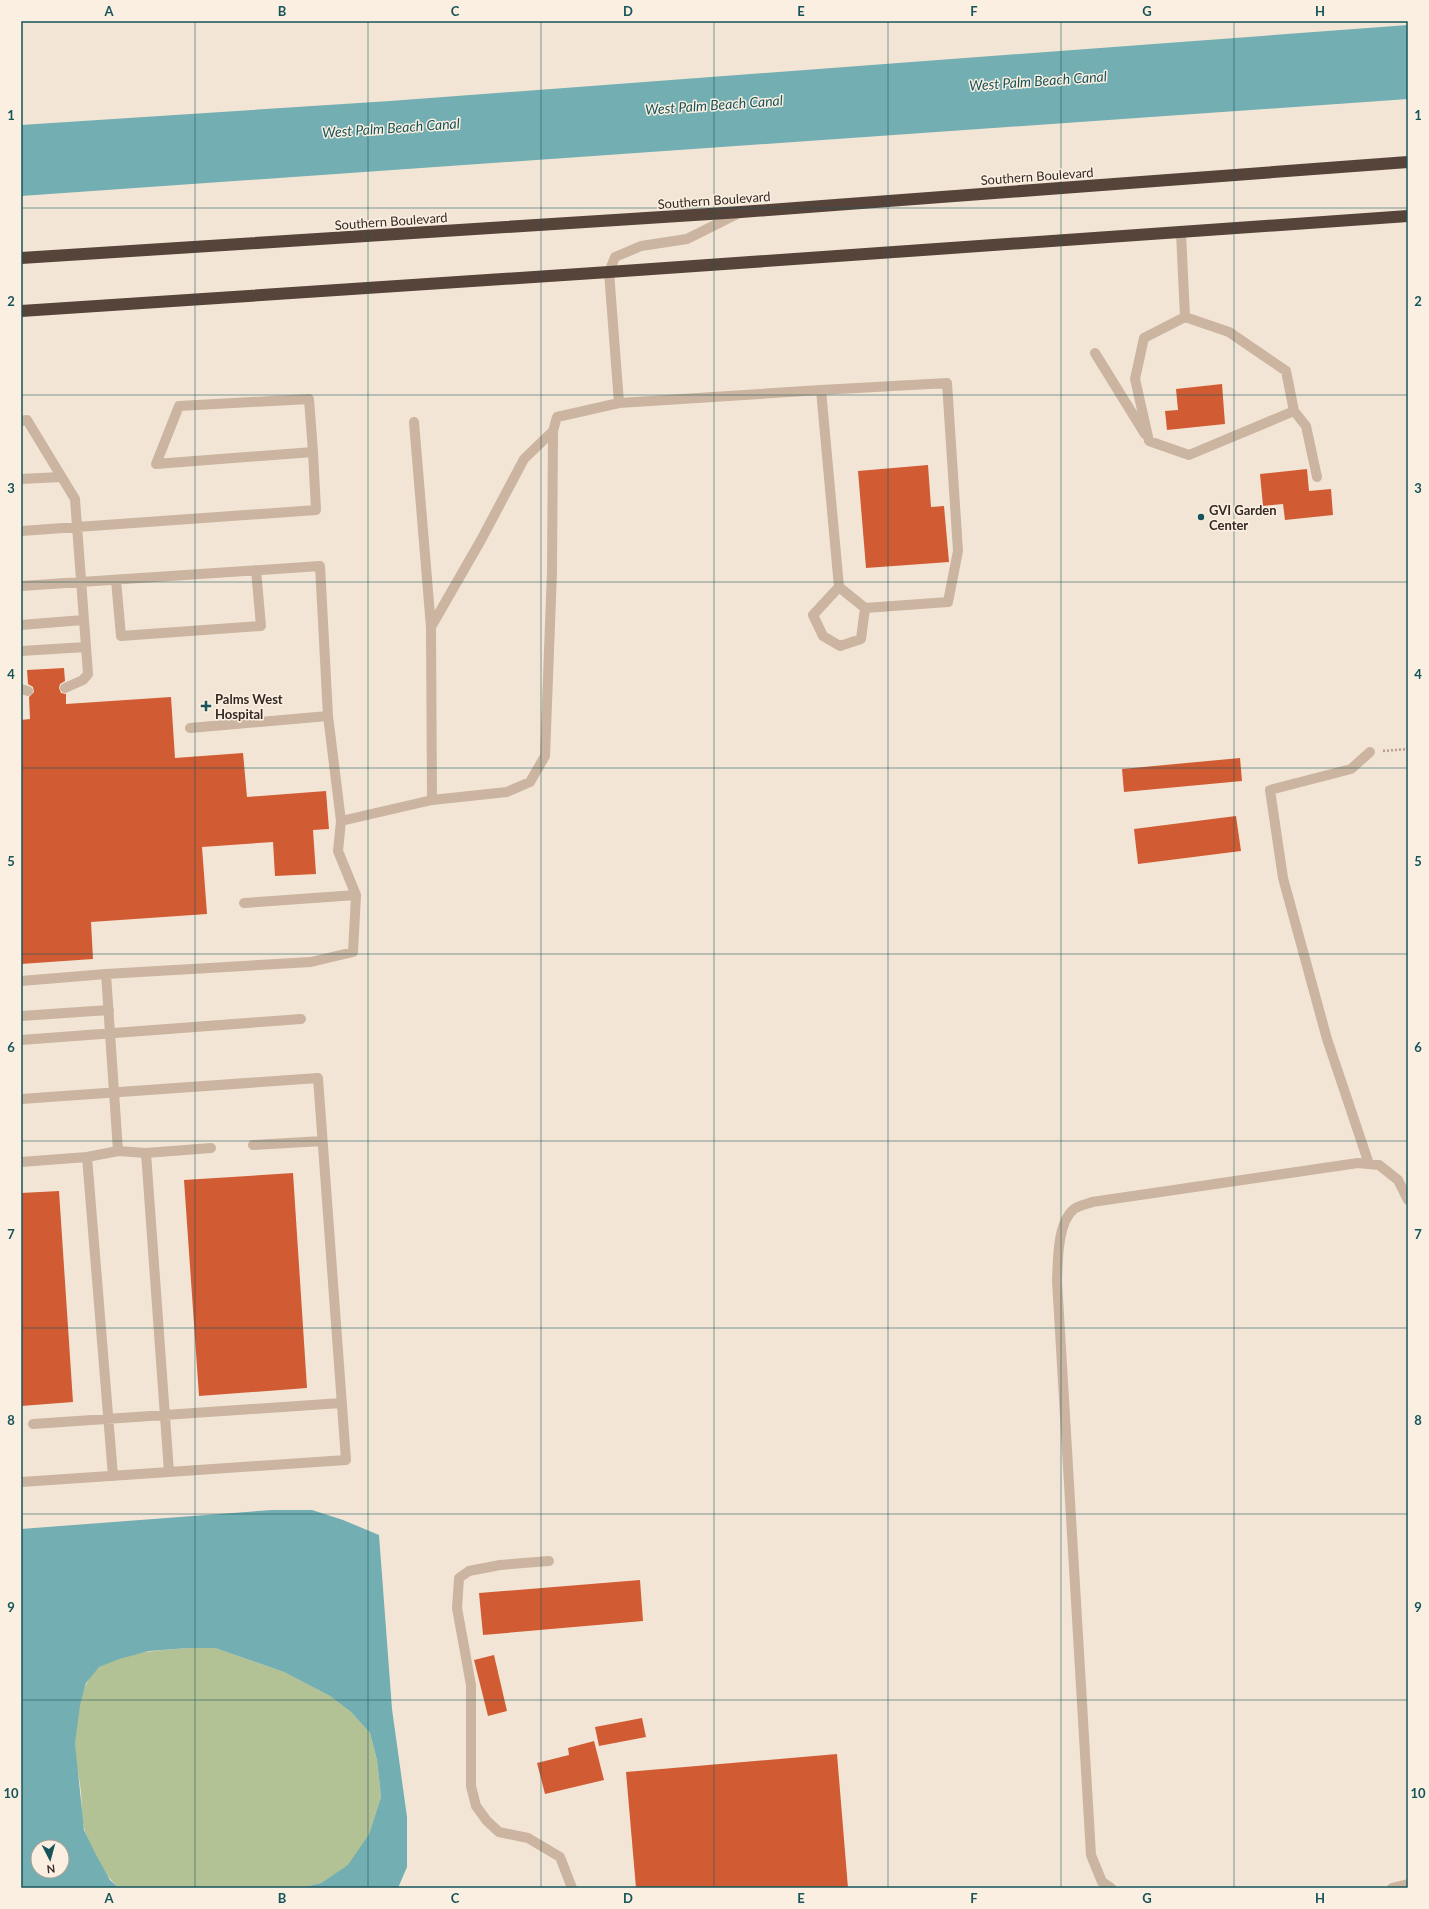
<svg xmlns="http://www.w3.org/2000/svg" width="1429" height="1909" font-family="Lato,sans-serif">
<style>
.green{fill:#b2c294}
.water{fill:#72aeb2;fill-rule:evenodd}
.building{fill:#d15c34}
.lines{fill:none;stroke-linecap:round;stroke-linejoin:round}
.path{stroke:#b79e8a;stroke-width:2.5;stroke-dasharray:2 2;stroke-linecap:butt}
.lane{stroke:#cbb4a0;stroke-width:10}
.highway{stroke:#56433a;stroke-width:12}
.grid{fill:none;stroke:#165459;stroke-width:1;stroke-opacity:0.55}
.poi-dot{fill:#165459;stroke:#faefe1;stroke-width:1.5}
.labels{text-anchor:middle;stroke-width:3;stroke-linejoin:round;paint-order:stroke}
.street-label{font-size:13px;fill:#342924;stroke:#faefe1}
.poi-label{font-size:13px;font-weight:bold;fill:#342924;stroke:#faefe1;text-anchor:start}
.water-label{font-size:14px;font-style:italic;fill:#165459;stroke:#faefe1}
.neatline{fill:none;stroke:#165459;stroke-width:1.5}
.grid-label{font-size:13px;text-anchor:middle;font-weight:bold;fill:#165459}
</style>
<rect width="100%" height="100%" fill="#f3e5d5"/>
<path class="green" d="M188 1648H215L284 1672 330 1696 351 1712 370 1733 377 1760 381 1797 369 1834 349 1865 321 1883 300 1888H119C103 1874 92 1851 85 1831 81 1819 82 1804 81 1792 79 1776 75 1759 75 1743 75 1723 81 1679 99 1667 122 1652 162 1650 188 1648Z"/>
<path class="water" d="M1408 25V99L21 196V125L390 101Z
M271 1510H312L343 1520 379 1535 392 1709 407 1817V1867L398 1888H300L321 1883 348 1865 369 1834 381 1797 377 1760 370 1733 351 1712 330 1696 284 1672 215 1648H188L149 1651 119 1659 99 1667 86 1683 80 1705 75 1743 84 1830 96 1855 110 1880 119 1888H21V1529ZM38 1847H62V1871H38Z"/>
<path class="building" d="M1222 384 1225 424 1167 430 1165 411 1178 410 1176 389Z
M928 465 931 507 944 506 949 562 866 568 858 471Z
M1307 469 1309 491 1331 489 1333 515 1285 520 1283 504 1263 506 1260 474Z
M64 668 65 681 60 684 59 688 61 693 66 694V704L171 697 175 758 243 753 247 797 326 791 329 829 313 830 316 874 275 876 273 842 202 847 207 914 91 922 93 959 21 964V720L30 719 29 697 34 692 33 687 28 684 27 670Z
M1240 758 1242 781 1124 792 1122 769Z
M1236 816 1241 851 1138 864 1134 829Z
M293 1173 307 1388 199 1396 184 1180Z
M59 1191 73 1402 21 1406V1193Z
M640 1580 643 1621 483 1635 479 1593Z
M494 1655 507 1711 488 1716 474 1660Z
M642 1718 646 1737 599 1746 595 1727Z
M594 1741 604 1780 545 1794 537 1763 569 1755 568 1748Z
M837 1754 848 1888H636L626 1772Z"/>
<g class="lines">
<path class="path" d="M1383 751 1408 749"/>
<path class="lane" d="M739 213 687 239 641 246 615 257 609 272 619 403 821 390 839 587 865 608 948 602 958 551 947 383 821 390
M1181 232 1185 317 1144 338 1135 379 1149 441 1189 455 1294 411 1286 371 1229 332 1185 317
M1095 353 1145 434
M1294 411 1306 426 1317 477
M21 421 27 420 75 499 88 674 83 680 65 688
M414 422 431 627
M21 479 61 477
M21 531 316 510 313 452 156 464 179 406 309 399 313 452
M116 580 121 636 261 626 256 570
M21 586 320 566 328 716
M839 587 813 615 823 636 840 646 861 639 865 608
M21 625 83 620
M21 651 86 647
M21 689 28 691
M190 728 328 716 341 821 338 851 356 895
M432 800 431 627 481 540 524 459 553 431
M341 821 432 800 507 792 530 782 545 756 552 572 553 431 557 417 619 403
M106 974 118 1151
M21 981 106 974 311 962 353 952 356 895 244 903
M21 1016 109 1010
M21 1040 301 1019
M21 1099 318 1078 346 1460 169 1472 146 1153 118 1151 87 1157 113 1476
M253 1145 322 1141
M146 1153 211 1148
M21 1162 87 1157
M1369 1164 1327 1039 1283 878 1270 790 1351 769 1370 752
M33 1424 341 1403
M21 1482 169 1472
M549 1561 500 1565 469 1571 459 1578 457 1608 471 1685V1786L476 1806 487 1821 499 1832 528 1838 560 1857 572 1888
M1111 1888 1102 1882 1091 1855 1057 1281C1058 1261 1057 1223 1074 1209 1078 1206 1087 1204 1092 1202L1358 1163 1379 1165 1398 1180 1408 1200
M1392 1888 1408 1884"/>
<path class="highway" d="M21 258 741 212 1408 162
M21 311 609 272 1408 216"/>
</g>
<path class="grid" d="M195 21V1888M368 21V1888M541 21V1888M714 21V1888M888 21V1888M1061 21V1888M1234 21V1888M21 208H1408M21 395H1408M21 582H1408M21 768H1408M21 954H1408M21 1141H1408M21 1328H1408M21 1514H1408M21 1700H1408"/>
<g class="poi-dot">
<circle cx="1201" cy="517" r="4"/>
<path d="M204 700h4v4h4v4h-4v4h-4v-4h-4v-4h4z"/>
</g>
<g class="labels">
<g class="street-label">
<text transform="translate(1037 176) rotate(-4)" y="5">Southern Boulevard</text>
<text transform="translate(714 200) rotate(-4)" y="5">Southern Boulevard</text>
<text transform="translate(391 221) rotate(-4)" y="5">Southern Boulevard</text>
</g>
<g class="poi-label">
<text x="1209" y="515">GVI Garden<tspan x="1209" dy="15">Center</tspan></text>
<text x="215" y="704">Palms West<tspan x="215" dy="15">Hospital</tspan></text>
</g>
<g class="water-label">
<text transform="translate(1038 81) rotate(-4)" y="5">West Palm Beach Canal</text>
<text transform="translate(714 105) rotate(-4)" y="5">West Palm Beach Canal</text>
<text transform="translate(391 128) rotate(-4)" y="5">West Palm Beach Canal</text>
</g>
</g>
<rect width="1429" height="1909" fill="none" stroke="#faefe1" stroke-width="44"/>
<g transform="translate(50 1859) rotate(174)"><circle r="19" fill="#faefe1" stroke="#aba095"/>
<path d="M0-3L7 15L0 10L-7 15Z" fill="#165459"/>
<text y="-6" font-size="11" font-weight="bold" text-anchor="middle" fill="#342924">N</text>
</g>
<rect x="22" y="22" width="1385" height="1865" class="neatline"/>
<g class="grid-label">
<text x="109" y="16">A</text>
<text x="282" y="16">B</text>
<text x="455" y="16">C</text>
<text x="628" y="16">D</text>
<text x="801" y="16">E</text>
<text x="974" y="16">F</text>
<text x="1147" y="16">G</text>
<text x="1320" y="16">H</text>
<text x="11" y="120">1</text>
<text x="1418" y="120">1</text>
<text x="11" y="306">2</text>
<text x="1418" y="306">2</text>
<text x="11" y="493">3</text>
<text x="1418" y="493">3</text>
<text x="11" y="679">4</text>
<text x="1418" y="679">4</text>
<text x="11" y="866">5</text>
<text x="1418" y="866">5</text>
<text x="11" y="1052">6</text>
<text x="1418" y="1052">6</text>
<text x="11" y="1239">7</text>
<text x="1418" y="1239">7</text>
<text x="11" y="1425">8</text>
<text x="1418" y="1425">8</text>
<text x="11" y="1612">9</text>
<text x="1418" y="1612">9</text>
<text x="11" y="1798">10</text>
<text x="1418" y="1798">10</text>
<text x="109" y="1903">A</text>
<text x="282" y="1903">B</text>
<text x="455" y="1903">C</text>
<text x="628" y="1903">D</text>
<text x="801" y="1903">E</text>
<text x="974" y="1903">F</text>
<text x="1147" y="1903">G</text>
<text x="1320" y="1903">H</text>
</g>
</svg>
